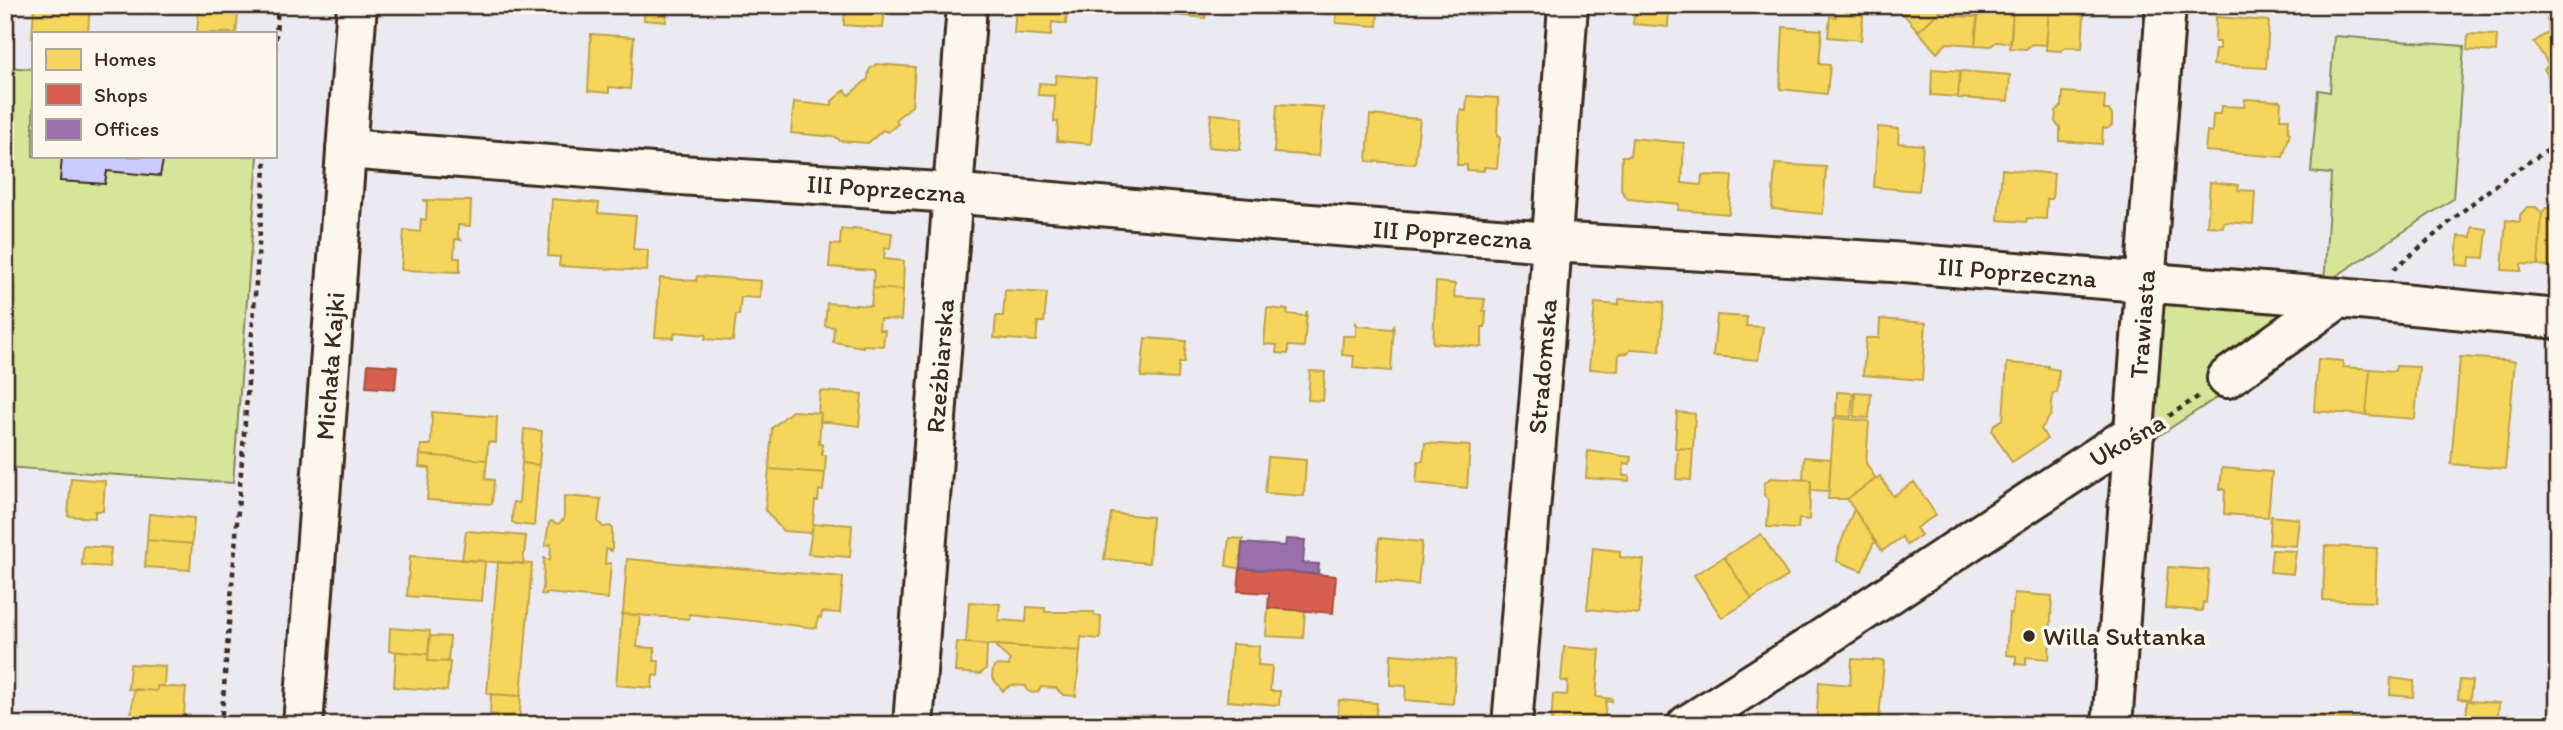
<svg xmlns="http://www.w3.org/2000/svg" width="2563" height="730" font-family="Itim,sans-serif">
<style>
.green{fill:#d5e599;stroke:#88885c;stroke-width:2}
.homes{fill:#f6d55c;stroke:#bea249;stroke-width:2}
.shops{fill:#d6604d;stroke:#a8503f;stroke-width:2}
.offices{fill:#9970ab;stroke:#7d5b81;stroke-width:2}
.building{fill:#cacbfe;stroke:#3b2a1e;stroke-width:2}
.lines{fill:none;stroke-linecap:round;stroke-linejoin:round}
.minor-casing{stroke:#3b2a1e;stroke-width:44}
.path{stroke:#3b2a1e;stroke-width:4.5;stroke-dasharray:5 5;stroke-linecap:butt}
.minor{stroke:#fbf7ec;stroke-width:38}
.poi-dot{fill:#3b2a1e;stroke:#fbf7ec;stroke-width:2.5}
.labels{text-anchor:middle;stroke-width:7;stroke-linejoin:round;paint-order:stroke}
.street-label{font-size:26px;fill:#3b2a1e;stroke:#fbf7ec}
.poi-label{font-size:26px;fill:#3b2a1e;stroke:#fbf7ec;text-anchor:start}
</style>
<rect width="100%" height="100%" fill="#eceaf1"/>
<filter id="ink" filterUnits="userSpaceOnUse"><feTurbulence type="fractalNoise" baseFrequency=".0143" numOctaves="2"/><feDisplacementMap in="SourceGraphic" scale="14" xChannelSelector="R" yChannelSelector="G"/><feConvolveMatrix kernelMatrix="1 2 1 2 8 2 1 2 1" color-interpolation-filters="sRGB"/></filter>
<g filter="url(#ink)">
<path class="green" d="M2334 36 2464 46 2453 199 2324 284 2331 174 2311 172 2318 90 2330 92Z
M5 67 33 69V156H258L233 483 5 467Z
M2161 297 2299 311 2230 389 2152 440Z"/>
<path class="homes" d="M34 5H90L88 33H33L32 38Z
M199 5H239L236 33H197Z
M645 5H667L666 22 644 20Z
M845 5H885L883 28 844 25Z
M1016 5H1067L1066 24 1052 22 1051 36 1014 33Z
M1142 5H1207L1205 18 1142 12Z
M1629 5H1669L1668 27 1633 24 1635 8H1629Z
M1837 5H1864L1861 40 1828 37 1830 16 1836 17Z
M1907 5H1944L1945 7 1918 31 1901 11Z
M1978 5 2013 7 2011 43 1996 42 1991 46 1975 45Z
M1945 7 1953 16 1978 17 1975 45 1947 43 1937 53 1918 31Z
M2013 7 2049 9 2046 45 2032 44 2026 49 2010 48Z
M2049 9 2084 14 2082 48 2066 47 2061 51 2046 50Z
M1337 10 1378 14 1377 26 1336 23Z
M2558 12V80L2553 83 2544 69 2549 65 2534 42 2553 29 2547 20Z
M2216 17 2269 21 2266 68 2213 65 2215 49H2220V42H2215Z
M1783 27 1822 30 1819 64 1830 65 1827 94 1780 89Z
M591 34 634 37 630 89 609 87V93L588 91Z
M2468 34 2497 35 2496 52 2467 50Z
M876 64 915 67 912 106 896 119 898 124 888 132 883 130 868 143 840 141 836 137 791 133 794 102 832 106V101L845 90 849 95 868 79 869 70Z
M1932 69 1960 71 1958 97 1931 95Z
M1960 71 2010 75 2008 101 1958 98Z
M1056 75 1096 78 1091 144 1057 141 1058 122H1054L1055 96 1038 95 1039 83 1055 84Z
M2063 92 2105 95 2104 110H2109L2112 115V125L2107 129 2103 128 2102 144 2060 141V127L2055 122 2056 111 2062 106Z
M1467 96 1498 98 1497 136 1500 137 1497 168 1484 167V171L1467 170V165H1457L1460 110 1466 111Z
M2245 99 2281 101 2280 119H2289L2288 132 2290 133 2283 157 2205 151 2207 131 2212 132 2213 114H2220L2221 106 2244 107Z
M1277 104 1323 107 1319 156 1274 153Z
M1211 114 1243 117 1240 150 1208 147Z
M1370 115 1420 119 1415 164 1367 161Z
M1878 127 1899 129 1898 143 1923 145 1919 191 1874 187Z
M1632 138 1684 143 1682 183 1701 185 1702 175 1732 176 1729 214 1678 210 1679 204 1628 199 1621 190 1622 156H1630Z
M1775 164 1826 167 1823 214 1772 209Z
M2002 169 2054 174 2052 199H2047L2046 219 2027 218 2026 222 1998 220Z
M2210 182 2239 185 2238 190 2255 191 2253 224 2224 222 2223 227 2207 226Z
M552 199 599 203 598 213 636 216 633 249 648 250 647 271 559 266 560 257 548 256Z
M423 200 471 201 470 226 458 225V237L461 240 455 239 454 258H460V272L401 270 404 230 420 232 421 219 426 220 427 202Z
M2527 207H2536L2542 213 2538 265 2521 264V271L2502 270 2506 220 2520 222V215Z
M2546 208H2555L2558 211V274H2553L2554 267 2538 265 2542 213Z
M2472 227 2487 229 2484 258 2470 257 2469 266 2456 265 2458 236 2471 237Z
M853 228 892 233 890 249 885 248 884 259 904 261 903 290 873 288 874 270 829 267 831 244 840 245 841 229 853 230Z
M697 276 761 281 760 298 741 297 739 315H736L733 341 705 339 706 335 675 332 674 338 655 337 660 278 696 281Z
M1436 282 1455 284 1454 297 1485 299 1483 311H1486L1485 327H1482V347L1433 343Z
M873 288 903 290 901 320 880 319 879 330H885L883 346 863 345V347L833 342 834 327 825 326 827 303 871 306Z
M1005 290 1047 293 1044 322H1038L1036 341 994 338 996 316H1003Z
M1619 299 1664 302 1660 351 1631 349 1628 353 1619 354 1618 371 1589 369 1595 303 1619 305Z
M1267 308 1288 310 1287 314 1305 316 1307 311 1304 347 1288 346V354L1276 353 1277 345 1264 344Z
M1717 315 1747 317 1746 326 1763 327 1758 360 1713 356Z
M1880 319 1926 323 1922 380 1863 375 1866 338H1879Z
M1356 323 1358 326 1392 329 1394 326 1391 371 1353 368 1354 356 1342 355 1343 336H1356Z
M1145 338 1186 341 1184 363H1179L1178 379 1141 377Z
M2460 357 2515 361 2505 469 2451 464Z
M2318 359 2343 361V367L2370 369 2366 415 2314 411Z
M2007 363 2048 366V368L2059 370 2057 393H2053L2051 415 2041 429 2047 439 2012 462 1992 431 1994 425 2003 419Z
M2396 366 2419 367 2415 419 2366 415 2370 369 2395 371Z
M1310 371 1325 372 1323 401 1308 400Z
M820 391 862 394 859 426 820 421 821 413 818 412Z
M1837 392 1853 393 1851 417 1836 416Z
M1855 392 1871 393 1869 418 1854 417Z
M792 411 821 413 819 444H822V455H826L825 473 769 469 772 428Z
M432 412 497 417 496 443 488 442 487 460 420 455 421 445H431Z
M1677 412 1695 414 1693 449 1675 448Z
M1834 418 1869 421 1866 463 1876 479 1847 499H1828Z
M524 429 542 431 539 465 522 463Z
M1425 443 1470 446 1467 488 1416 483 1418 461H1423Z
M1678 448 1693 449 1691 480 1676 479Z
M1588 451 1631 457 1630 464 1624 463 1623 476H1629V481L1586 478Z
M420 455 487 460 485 479 494 480 492 504 427 500 430 468 419 467Z
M1268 457 1306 460 1304 496 1265 493Z
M1804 457 1831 459 1829 491 1811 490V480H1803Z
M522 463 539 465 534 526 516 524 512 522 513 502 519 503Z
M2222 468 2272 472 2268 517 2224 514 2225 489H2220Z
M769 469 825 473 823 491 819 490 818 501H815L812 533 783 531 765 510Z
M1880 476 1893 496 1914 482 1936 515 1916 528 1921 535 1907 545 1902 537 1882 551 1847 499Z
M71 478 105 481 103 511H95V518L68 516Z
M1770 478 1811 480 1809 520 1799 519 1798 529 1767 527 1769 500 1764 495V484Z
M564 496 601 499 598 522 603 527 610 526 612 528V551L606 549 605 564 611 563 608 599 546 593V595L541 594 543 589 544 558 550 560 551 544 545 546 549 523 551 521 558 524 564 519Z
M1854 509 1876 542 1873 544 1862 571 1837 561 1839 548Z
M1111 513 1152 517 1149 563 1104 559Z
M149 514 194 518 192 544 147 540Z
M2271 516 2299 519 2296 546 2269 544Z
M823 523 852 525 850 557 808 554 813 524 822 525Z
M466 531 526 536 523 564 462 560Z
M1761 534 1788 576 1752 599 1724 557Z
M1229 538 1243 539 1240 568 1226 566Z
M1379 538 1422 542 1418 585 1376 581Z
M147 540 192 544 190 570 145 567Z
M83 546 111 548 109 567 82 565Z
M2325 546 2377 548 2375 602 2323 600Z
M1593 548 1620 551V557L1644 560 1639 614 1587 609Z
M2272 550 2296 551 2293 574 2270 572Z
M410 556 485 561 482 601 407 596Z
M1724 557 1752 599 1722 618 1694 575Z
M627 559 843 577 840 613 822 612 821 618 818 617 817 628 689 614V619L623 614Z
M498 562 532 564 521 696 487 694Z
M2168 567 2209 570 2206 603 2203 602 2202 611 2165 608Z
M2014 593 2052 596 2049 659 2026 657V665L2016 664V656L2006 655 2009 613 2012 614Z
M969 602 1000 604 998 620 1026 622 1027 607 1045 608V612H1094V615L1101 616 1100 639 1081 637 1080 651 966 643Z
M1268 608 1305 610 1303 638 1266 636Z
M622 614 640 615 637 647 655 648 654 661H659L658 676 653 675 652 688 616 685Z
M390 628 430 631 428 654 389 651Z
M430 636 450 637 448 662 428 661Z
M957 642 987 645 986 669 980 674 955 672Z
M1232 644 1259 646 1258 665 1272 666 1270 691H1280L1279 705 1227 701Z
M997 645 1080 651 1076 696 1063 695 1056 688 1041 687 1038 692 1032 693 1027 690 1026 686 1011 685 1003 691 992 677 993 668 997 665 1009 666 1010 660 996 647Z
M1564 647 1600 650 1596 697 1612 699V702L1606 701 1604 725H1551L1553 694 1567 695 1568 681H1561Z
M396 652 428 654V661L450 662 447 691 394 687Z
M1391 654 1456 659 1453 704 1405 700 1406 686 1390 685Z
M1852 659 1884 661 1879 720 1863 718 1862 725H1816L1819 682 1850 685Z
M130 664 165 666 164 686H157V691L128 689Z
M2391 678 2414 681 2413 697 2390 695Z
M2460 680 2472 681 2470 700 2458 699Z
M157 686 186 688 183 725H130L134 689 157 691Z
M491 694 521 696 519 725H496L497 715 490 714Z
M1339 700 1377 703 1375 725H1337Z
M2467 701 2499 703 2497 724 2466 722Z
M2312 715 2368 720 2367 725H2311Z
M2156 718 2206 722V725H2155Z"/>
<path class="shops" d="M368 364 397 366 395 389 366 387Z
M1240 568 1336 576 1333 613 1268 608 1269 593 1238 591Z"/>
<path class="offices" d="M1286 539 1305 540 1303 563 1319 564 1318 574 1240 568 1242 543 1285 546Z"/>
<path class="building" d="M62 156H164L160 176 107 171 105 184 60 181Z"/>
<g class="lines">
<defs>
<g id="minor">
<path id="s1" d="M346 149 665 174 938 192 1284 222 1551 242 1891 262 2339 298 2558 319"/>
<path d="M2227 378 2339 298"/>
<path id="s2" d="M303 725 357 5"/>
<path id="s3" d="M913 725 967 5"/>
<path id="s4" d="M1512 725 1548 298 1568 5"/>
<path d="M1687 725 1808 648 2135 432"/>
<path id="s5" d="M2112 725 2166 5"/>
</g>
</defs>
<use href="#minor" class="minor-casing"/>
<path class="path" d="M275 49 278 5
M2394 269C2448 225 2497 177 2558 145
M2169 416 2199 396
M221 725 266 156"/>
<use href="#minor" class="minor"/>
</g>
</g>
<circle class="poi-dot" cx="2029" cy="636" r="7"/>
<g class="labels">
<g class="street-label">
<text dy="9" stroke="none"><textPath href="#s1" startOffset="542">III Poprzeczna</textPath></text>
<text dy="9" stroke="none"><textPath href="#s1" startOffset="1110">III Poprzeczna</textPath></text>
<text dy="9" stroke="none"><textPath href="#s1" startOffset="1676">III Poprzeczna</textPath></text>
<text dy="9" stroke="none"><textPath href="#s5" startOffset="402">Trawiasta</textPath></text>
<text dy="9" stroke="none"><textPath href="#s2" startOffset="360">Michała Kajki</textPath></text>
<text dy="9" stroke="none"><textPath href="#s3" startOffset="360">Rzeźbiarska</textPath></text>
<text dy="9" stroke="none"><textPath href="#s4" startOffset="360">Stradomska</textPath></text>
<text transform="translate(2127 440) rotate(-30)" y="9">Ukośna</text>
</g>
<g class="poi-label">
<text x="2043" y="645">Willa Sułtanka</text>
</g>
</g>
<rect width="2563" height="730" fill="none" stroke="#fbf7ec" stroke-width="28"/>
<rect x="14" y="14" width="2535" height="702" fill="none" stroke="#3b2a1e" stroke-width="2.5" filter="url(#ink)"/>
<rect x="32" y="32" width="245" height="126" fill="#fbf7ec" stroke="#aea59a" stroke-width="2"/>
<rect x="46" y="49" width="35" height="21" fill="#f6d55c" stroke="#aea59a" stroke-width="2"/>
<text x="94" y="66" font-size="21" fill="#3b2a1e">Homes</text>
<rect x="46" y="84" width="35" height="21" fill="#d6604d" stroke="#aea59a" stroke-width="2"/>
<text x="94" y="102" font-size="21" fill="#3b2a1e">Shops</text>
<rect x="46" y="119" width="35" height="21" fill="#9970ab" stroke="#aea59a" stroke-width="2"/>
<text x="94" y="136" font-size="21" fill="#3b2a1e">Offices</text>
</svg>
